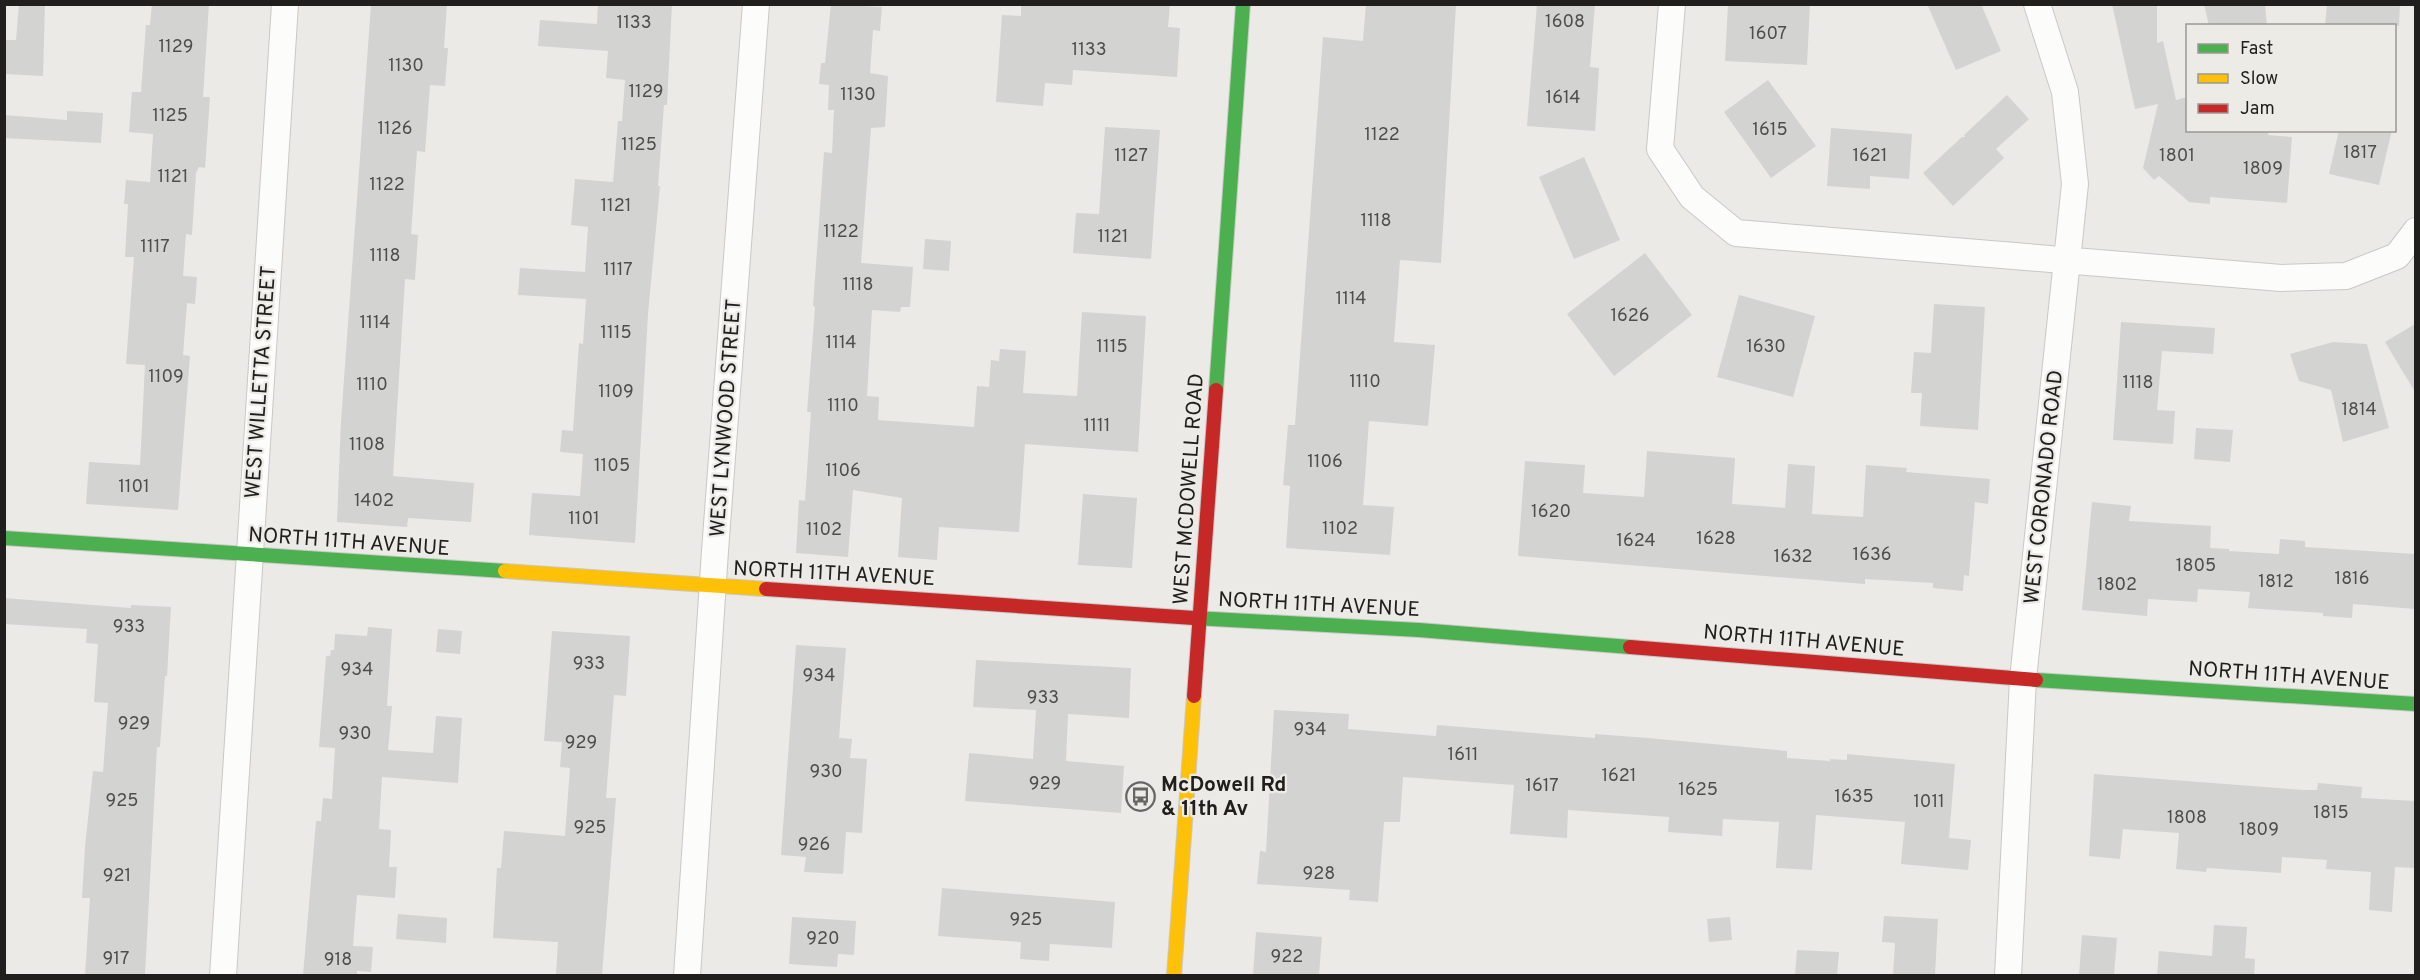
<svg xmlns="http://www.w3.org/2000/svg" width="2420" height="980" font-family="Overpass,sans-serif">
<style>
.building{fill:#d3d3d2}
.lines{fill:none;stroke-linecap:round;stroke-linejoin:round}
.street-casing{stroke:#c9c8c5;stroke-width:28}
.fast-casing{stroke:#c9c8c5;stroke-width:16}
.slow-casing{stroke:#c9c8c5;stroke-width:16}
.jam-casing{stroke:#c9c8c5;stroke-width:16}
.street{stroke:#fcfcfb;stroke-width:26}
.fast{stroke:#4caf50;stroke-width:14}
.slow{stroke:#ffc107;stroke-width:14}
.jam{stroke:#c62828;stroke-width:14}
.labels{text-anchor:middle;stroke-width:4.5;stroke-linejoin:round;paint-order:stroke}
.number-label{font-size:18px;fill:#4e4e4d}
.street-label{font-size:21px;fill:#201f1e;stroke:#edebe6}
.poi-label{font-size:21px;font-weight:bold;fill:#201f1e;stroke:#edebe6;text-anchor:start}
</style>
<rect width="100%" height="100%" fill="#eceae7"/>
<path class="building" d="M19 4H45L43 76 4 74V40H16Z
M152 4H209L203 97H210L205 168 199 167 196 173 192 235 186 234 183 276 197 277 195 304 187 303 183 355 190 356 178 510 86 504 89 462 140 465 145 365 126 364 134 257H125L128 204H124L126 180 150 182 153 134 129 132 132 92H141L146 25H150Z
M371 4H447L444 48H448L445 86 430 85 425 152 417 151 411 234 418 235 415 280 405 279 393 476 474 483 471 522 408 518 407 527 337 522 341 421Z
M598 4H672L667 105H664L658 186H660L648 314 635 543 529 535 532 493 580 496 583 454 560 452 562 430 573 431 579 343 583 344 586 299 518 295 520 268 585 272 588 227 571 225 575 179 613 182 618 121H622L625 80 606 78 608 51 538 46 540 20 597 24Z
M831 4 882 7 880 31 873 30 870 73 888 76 885 127 871 128 861 263 913 267 910 307H901L900 312 872 310 867 396 879 397 878 420 974 427 977 386 989 387 991 360 999 361 1000 349 1026 351 1023 393 1077 396 1082 312 1146 316 1138 452 1025 444 1019 532 939 527 937 560 898 557 902 498 853 490 848 557 796 553 799 500 805 501 811 412H807L815 307 813 306 824 152 832 153 834 110H828L829 85 819 84 821 63H825Z
M1021 4H1170L1168 27 1180 28 1177 77 1073 70 1072 85 1045 83 1043 106 996 102 1002 15 1021 16Z
M1366 4H1456L1441 263 1400 260 1394 342 1435 345 1428 426 1369 421 1363 505 1394 507 1390 555 1286 548 1290 486 1283 485 1288 425H1295L1323 37 1363 41Z
M1537 4H1595L1590 67 1599 68 1595 131 1527 126Z
M1728 4H1810L1807 65 1725 61Z
M1927 4H1981L2001 51 1956 70Z
M2112 4H2157V43L2163 41 2176 100 2187 97V130H2269L2268 135 2292 137 2287 203 2210 197V204L2189 202 2159 176 2154 180 2143 168 2158 104 2135 109Z
M2204 4H2265L2267 26H2209Z
M2327 4H2400L2399 26H2325Z
M1768 80 1816 146 1771 178 1724 112Z
M2007 95 2029 119 1996 149 2004 158 1953 206 1923 173 1962 137H1965L1964 135Z
M67 111 103 113 101 143 4 138V115L67 120Z
M1105 127 1160 130 1151 259 1073 253 1076 213 1099 214Z
M1831 128 1912 134 1909 179 1870 176V189L1827 186Z
M2339 130H2392L2379 185 2329 174Z
M1584 157 1620 240 1574 259 1539 177Z
M925 239 951 241 949 271 923 269Z
M1645 253 1692 315 1614 376 1567 314Z
M1739 295 1815 316 1793 397 1717 377Z
M1934 304 1985 307 1978 430 1920 426 1922 393H1911L1914 352 1931 353Z
M2121 322 2215 328 2213 354 2162 351 2157 410 2175 411 2173 444 2113 440Z
M2415 324V392L2385 342Z
M2333 342 2367 344 2389 428 2343 442 2331 390 2299 381 2290 354Z
M2196 428 2233 430 2230 462 2194 459Z
M1647 451 1735 458 1732 504 1785 508 1788 464 1815 466 1812 514 1863 517 1866 465 1907 468 1906 472 1990 479 1988 504 1975 502 1969 576 1964 575 1963 591 1933 588V583L1865 579V584L1518 556 1525 461 1585 465 1583 493 1644 497Z
M1083 494 1137 498 1132 568 1078 565Z
M2092 502 2131 506 2129 521 2211 526 2210 548 2229 549V551L2279 554 2280 539 2305 541V547L2415 554V609L2353 604 2352 618 2323 616V613L2248 608 2250 592 2198 589 2197 602 2148 599 2147 616 2082 610Z
M4 598 131 608V605L171 607 167 676H165L160 747H157L145 975H85L90 898H82L85 847 93 771 103 772 108 703 94 702 98 644 86 643 87 629 4 624Z
M368 627 392 629 387 706H392L388 750 433 753 436 716 462 718 458 783 382 777 379 829 391 830 389 867H397L395 898 357 895 353 946 373 947 371 972 357 971V975H303L316 821H321L323 798 332 799 335 748 319 747 326 656H330L331 650H334L335 634 367 636Z
M438 629 462 631 460 654 436 652Z
M552 631 630 636 626 696 614 695 606 798H616L602 975H556L558 942 493 938 497 868H501L504 831 565 836 570 768 560 767 562 742 544 741Z
M796 645 846 648 839 738 852 739 850 758 867 759 862 833 846 832 843 874 804 872 806 857 781 855Z
M976 660 1131 668 1129 718 1068 714 1066 761 1124 766 1121 813 965 801 969 753 1033 759 1036 710 973 707Z
M1274 710 1349 714 1348 729 1436 736 1437 725 1595 738V734L1648 738 1787 751V758L1830 761V759L1847 760V754L1955 764 1949 838 1971 840 1968 870 1901 864 1905 822 1816 815 1812 870 1776 868 1779 822 1723 819 1722 836 1668 832 1669 817 1568 810 1567 838 1510 834 1514 785 1403 777 1400 822H1384L1378 902 1349 900 1350 890 1257 884 1260 851 1266 852Z
M2094 774 2304 790H2317L2318 783 2362 787 2361 798 2415 801V868L2395 867 2392 912 2369 910 2371 872 2326 869 2327 860 2282 857 2281 873 2207 868 2206 872 2176 869 2179 833 2123 829 2120 859 2089 856Z
M942 888 1115 902 1112 948 1050 944 1049 961 1020 959 1021 942 938 936Z
M398 914 447 918 446 943 396 939Z
M1884 916 1938 919 1935 975H1893L1895 943 1882 942Z
M792 917 856 921 854 955 838 954 837 967 789 964Z
M1730 917 1732 940 1709 942 1707 919Z
M2214 925 2247 927 2245 958 2255 959 2254 975H2157L2159 951 2212 956Z
M1256 932 1322 937 1319 975H1253Z
M2082 935 2117 938 2114 975H2079Z
M1797 950 1839 952 1837 975H1795Z"/>
<g class="lines">
<defs>
<path id="street" d="M1672 4 1660 149 1692 197 1736 233 2281 278 2346 276 2397 256 2416 231
M223 976 285 4
M687 976 715 551 756 4
M2008 976 2023 679 2075 184 2065 92 2037 4"/>
<path id="fast" d="M1216 390 1243 4
M4 538 505 571
M1194 618 1419 630 1630 647
M2036 680 2416 704"/>
<path id="slow" d="M505 571 766 589
M1174 976 1194 696"/>
<path id="jam" d="M766 589 1194 618
M1630 647 2036 680
M1194 696 1216 390"/>
</defs>
<use href="#street" class="street-casing"/>
<use href="#fast" class="fast-casing"/>
<use href="#slow" class="slow-casing"/>
<use href="#jam" class="jam-casing"/>
<use href="#street" class="street"/>
<use href="#fast" class="fast"/>
<use href="#slow" class="slow"/>
<use href="#jam" class="jam"/>
</g>
<defs>
<symbol id="bus-ring" viewBox="-11 -11 22 22"><circle r="9.5" fill="#edebe6" stroke="#676664" stroke-width="1.5"/><path d="M-5-6H5V4H4V6H2V4H-2V6H-4V4H-5ZM-3.5-4V0h7V-4ZM-3.5 1.2v1.5H-2V1.2ZM2 1.2v1.5H3.5V1.2Z" fill="#676664"/></symbol>
</defs>
<g fill-rule="evenodd">
<use href="#bus-ring" x="1124" y="780" width="33" height="33"/>
</g>
<g class="labels">
<g class="number-label">
<text x="1565" y="27">1608</text>
<text x="634" y="28">1133</text>
<text x="1768" y="39">1607</text>
<text x="176" y="52">1129</text>
<text x="1089" y="55">1133</text>
<text x="406" y="71">1130</text>
<text x="646" y="97">1129</text>
<text x="858" y="100">1130</text>
<text x="1563" y="103">1614</text>
<text x="170" y="121">1125</text>
<text x="395" y="134">1126</text>
<text x="1770" y="135">1615</text>
<text x="1382" y="140">1122</text>
<text x="639" y="150">1125</text>
<text x="2360" y="158">1817</text>
<text x="1131" y="161">1127</text>
<text x="1870" y="161">1621</text>
<text x="2177" y="161">1801</text>
<text x="2263" y="174">1809</text>
<text x="173" y="182">1121</text>
<text x="387" y="190">1122</text>
<text x="616" y="211">1121</text>
<text x="1376" y="226">1118</text>
<text x="841" y="237">1122</text>
<text x="1113" y="242">1121</text>
<text x="155" y="252">1117</text>
<text x="385" y="261">1118</text>
<text x="618" y="275">1117</text>
<text x="858" y="290">1118</text>
<text x="1351" y="304">1114</text>
<text x="1630" y="321">1626</text>
<text x="375" y="328">1114</text>
<text x="616" y="338">1115</text>
<text x="841" y="348">1114</text>
<text x="1112" y="352">1115</text>
<text x="1766" y="352">1630</text>
<text x="166" y="382">1109</text>
<text x="1365" y="387">1110</text>
<text x="2138" y="388">1118</text>
<text x="372" y="390">1110</text>
<text x="616" y="397">1109</text>
<text x="843" y="411">1110</text>
<text x="2359" y="415">1814</text>
<text x="1097" y="431">1111</text>
<text x="367" y="450">1108</text>
<text x="1325" y="467">1106</text>
<text x="612" y="471">1105</text>
<text x="843" y="476">1106</text>
<text x="134" y="492">1101</text>
<text x="374" y="506">1402</text>
<text x="1551" y="517">1620</text>
<text x="584" y="524">1101</text>
<text x="1340" y="534">1102</text>
<text x="824" y="535">1102</text>
<text x="1716" y="544">1628</text>
<text x="1636" y="546">1624</text>
<text x="1872" y="560">1636</text>
<text x="1793" y="562">1632</text>
<text x="2196" y="571">1805</text>
<text x="2352" y="584">1816</text>
<text x="2276" y="587">1812</text>
<text x="2117" y="590">1802</text>
<text x="129" y="632">933</text>
<text x="589" y="669">933</text>
<text x="357" y="675">934</text>
<text x="819" y="681">934</text>
<text x="1043" y="703">933</text>
<text x="134" y="729">929</text>
<text x="1310" y="735">934</text>
<text x="355" y="739">930</text>
<text x="581" y="748">929</text>
<text x="1463" y="760">1611</text>
<text x="826" y="777">930</text>
<text x="1619" y="781">1621</text>
<text x="1045" y="789">929</text>
<text x="1542" y="791">1617</text>
<text x="1698" y="795">1625</text>
<text x="1854" y="802">1635</text>
<text x="122" y="806">925</text>
<text x="1929" y="807">1011</text>
<text x="2331" y="818">1815</text>
<text x="2187" y="823">1808</text>
<text x="590" y="833">925</text>
<text x="2259" y="835">1809</text>
<text x="814" y="850">926</text>
<text x="1319" y="879">928</text>
<text x="117" y="881">921</text>
<text x="1026" y="925">925</text>
<text x="823" y="944">920</text>
<text x="1287" y="962">922</text>
<text x="116" y="964">917</text>
<text x="338" y="965">918</text>
</g>
<g class="street-label">
<text transform="translate(260 382) rotate(-86)" y="7">WEST WILLETTA STREET</text>
<text transform="translate(725 418) rotate(-86)" y="7">WEST LYNWOOD STREET</text>
<text transform="translate(2043 487) rotate(-84)" y="7">WEST CORONADO ROAD</text>
<text transform="translate(1188 489) rotate(-86)" y="7">WEST MCDOWELL ROAD</text>
<text transform="translate(349 541) rotate(4)" y="7">NORTH 11TH AVENUE</text>
<text transform="translate(834 573) rotate(3)" y="7">NORTH 11TH AVENUE</text>
<text transform="translate(1319 604) rotate(3)" y="7">NORTH 11TH AVENUE</text>
<text transform="translate(1804 640) rotate(5)" y="7">NORTH 11TH AVENUE</text>
<text transform="translate(2289 675) rotate(4)" y="7">NORTH 11TH AVENUE</text>
</g>
<g class="poi-label">
<text x="1161" y="791">McDowell Rd<tspan x="1161" dy="24">&amp; 11th Av</tspan></text>
</g>
</g>
<rect width="2420" height="980" fill="none" stroke="#201f1e" stroke-width="12"/>
<rect x="2186" y="24" width="210" height="108" fill="#edebe6" stroke="#9b9996" stroke-width="1.5"/>
<rect x="2198" y="44" width="30" height="9" fill="#4caf50" stroke="#9b9996" stroke-width="1.5"/>
<text x="2240" y="54" font-size="18" fill="#201f1e">Fast</text>
<rect x="2198" y="74" width="30" height="9" fill="#ffc107" stroke="#9b9996" stroke-width="1.5"/>
<text x="2240" y="84" font-size="18" fill="#201f1e">Slow</text>
<rect x="2198" y="104" width="30" height="9" fill="#c62828" stroke="#9b9996" stroke-width="1.5"/>
<text x="2240" y="114" font-size="18" fill="#201f1e">Jam</text>
</svg>
